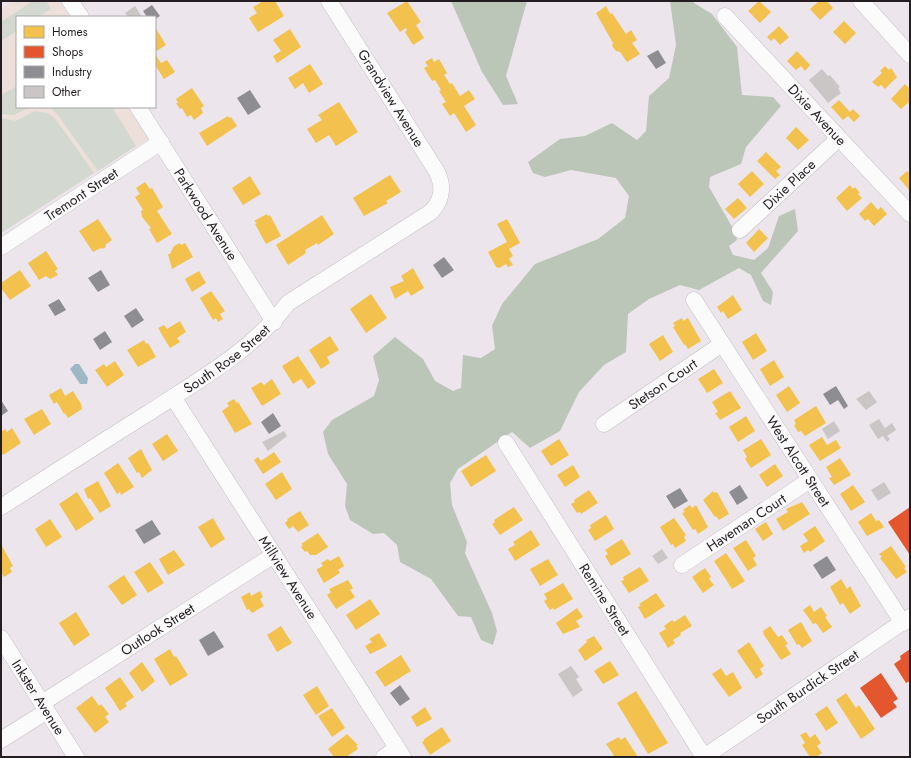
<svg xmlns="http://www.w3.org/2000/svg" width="911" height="758" font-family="Jost,sans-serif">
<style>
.education{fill:#eddfd9}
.green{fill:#d3d9d0}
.forest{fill:#bbc6b8}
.water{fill:#9eb8c8}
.homes{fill:#f2c14e}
.shops{fill:#e4572e}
.industry{fill:#8d8d92}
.building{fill:#cbc6c6}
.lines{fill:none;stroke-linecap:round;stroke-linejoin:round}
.minor-casing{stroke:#c3bdc2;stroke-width:17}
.minor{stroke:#fcfbfc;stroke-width:16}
.labels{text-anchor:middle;stroke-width:4;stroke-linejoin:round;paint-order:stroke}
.street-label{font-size:14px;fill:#241e23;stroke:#fff}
</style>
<rect width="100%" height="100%" fill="#ece6ec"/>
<path class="education" d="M13 1H59L69 17H17V107H127L148 139 1 233V9Z"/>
<path class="green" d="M33 1H46L51 9 38 17H17V31L1 41V22Z
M17 86V107H30L14 115 1 114V95Z
M49 107H112L136 146 98 171 57 114Z
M35 111 47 113 54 117 94 173 1 233V118L16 121Z"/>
<path class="forest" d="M451 1H527L506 76 518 104 503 105 482 72Z
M670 1H693L694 3 712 14 737 47 742 95 773 97 781 106 746 147 741 164 710 177 709 187 734 230 737 240 729 246 733 255 754 260 768 248 779 216 795 209 798 231 761 273 773 292 771 305 763 301 751 275 739 268 699 290 680 285 649 299 628 314 626 352 604 365 579 392 560 431 530 448 512 432 458 469 450 483 452 505 467 542 465 553 492 613 497 631 493 645 481 640 471 617 458 616 431 579 400 562 397 545 384 533 373 534 350 520 345 506 347 484 328 454 323 432 332 420 374 396 379 380 373 356 395 337 423 359 435 381 453 391 461 388 463 355 481 358 495 349 492 326 502 304 535 264 598 239 625 218 629 196 616 178 571 170 545 177 533 173 528 162 560 139 585 136 612 123 637 140 646 131 649 96 669 78 676 45Z"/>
<path class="water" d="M75 364H79L88 378 87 384H80L70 369Z"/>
<path class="homes" d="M263 1H275L284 16 258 32 249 18 257 13 253 7Z
M407 1 421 22 416 25 424 38 413 45 405 32 407 30 406 28 400 32 387 13Z
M759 1 771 12 760 23 748 11Z
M819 1H827L833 8 820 20 810 9Z
M606 6 610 14 612 13 626 34 631 30 637 40 632 43 640 54 627 62 620 52 616 51 612 46 613 43 596 13Z
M844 21 856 33 845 44 833 32Z
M779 26 789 37 780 45 774 38 771 41 767 37Z
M155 27 166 45 155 52Z
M290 29 301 47 277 63 273 56 281 51 273 40Z
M797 51 810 65 805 71 801 66 796 70 787 61Z
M155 54 161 63 167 60 175 72 164 79 155 65Z
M432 58 434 62 439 59 447 73 444 75 450 84 452 83 460 96 469 90 475 99 464 106 476 125 466 132 454 113 450 116 442 104 446 102 439 91 441 90 435 80 432 81 424 68 428 66 425 62Z
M310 64 323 84 309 93 303 83 295 89 288 78Z
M885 66 889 70 891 68 897 77 885 89 881 85 878 87 872 82 882 73 880 71Z
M905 84 910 89V101L901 109 891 99Z
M192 88 204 106 201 108 203 113 194 120 191 115 187 117 182 108 180 109 176 103H178L176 99Z
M839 100 850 112 853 109 860 116 854 122 848 116 843 120 831 107Z
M339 102 358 132 336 146 329 135 316 143 307 129 322 120 318 115Z
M228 116 229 118 231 117 237 126 207 146 199 133Z
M796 127 809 140 798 150 786 138Z
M766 152 781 167 776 171 780 175 775 179 757 161Z
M752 171 764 184 750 197 738 184Z
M907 171 910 174V191L899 178Z
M390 175 401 192 386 201 388 203 364 216 353 198Z
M250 176 261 194 243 205 232 188Z
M145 182 150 189 152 188 163 207 157 211 172 234 157 243 149 229 151 228 142 217 141 211 143 210 135 197 140 194 136 188Z
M850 185 853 189 855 187 860 193 858 194 862 198 847 211 836 198Z
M738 198 747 208 734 219 725 209Z
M871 202 878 210 881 207 887 214 874 226 868 219 865 221 859 214Z
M267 214 268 216 270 215 281 236 266 244 255 224 257 223 254 221Z
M322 215 334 234 318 245 317 243 305 250 306 253 288 265 276 245Z
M98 219 112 240 105 245 106 247 102 249 101 248 93 252 79 231Z
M507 219 520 243 509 249 513 256 509 259 513 265 508 267 506 264 499 268 496 267 488 252 507 242 497 224Z
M759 229 768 238 754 252 746 243Z
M180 243 181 245 185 243 193 257 172 269 168 254H170L174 246Z
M46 251 58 269 55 271 58 275 50 279 46 276 39 280 28 263Z
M413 268 424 288 411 296 408 291 395 299 390 287 404 281 401 276Z
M20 270 31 286 10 300 1 288V283Z
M199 271 206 283 192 292 185 279Z
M211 291 225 311 220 314 223 319 218 322 216 318 213 320 200 298Z
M371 294 387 318 366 333 350 309Z
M733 295 742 310 728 319 723 311 721 313 717 307Z
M682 318 683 321 688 318 701 341 688 349 685 344 684 345 673 327 675 326 673 323Z
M180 321 186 332 177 338 180 342 170 348 158 328 164 325 167 329Z
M756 333 767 351 753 360 742 342Z
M663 335 673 352 660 361 649 344Z
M330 336 339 350 327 357 330 363 321 369 309 350Z
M144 340 146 344 148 343 156 357 138 367 127 350Z
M298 356 316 383 308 389 301 379 293 384 282 366Z
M774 360 784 377 770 386 760 369Z
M115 361 124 375 107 387 95 370 104 364 106 367Z
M714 369 723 383 707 393 698 379Z
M272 379 281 394 262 406 251 388 261 382 264 385Z
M789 386 800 403 787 412 776 395Z
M61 388 65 396 73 391 81 404 82 409 68 418 65 413 64 414 57 402 54 404 49 395Z
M730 391 741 408 720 420 715 413 718 412 712 402Z
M234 399 237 403 238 402 252 424 235 433 222 411 229 406 227 403Z
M816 406 826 423 805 436 801 431 798 432 794 425 796 424 794 420Z
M42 409 51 424 34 435 24 419Z
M746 416 755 431 738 442 729 427Z
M12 428 21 443 3 455 1 451V432L5 429 7 432Z
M167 434 178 451 163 461 152 444Z
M822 437 827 445 836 440 841 448 820 461 809 445Z
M559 439 569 455 551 466 541 451Z
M761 439 771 455 751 468 745 459 747 457 743 450Z
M141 449 152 470 142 478 139 472 137 473 128 458Z
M274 452 281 462 263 474 254 460 258 457 261 461Z
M486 455 496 471 471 487 461 471Z
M840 458 851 475 834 485 829 478 832 477 826 467Z
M118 463 134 487 121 495 120 492 117 494 104 473Z
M775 464 783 476 767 487 759 475Z
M573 465 580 477 565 487 557 475Z
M282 472 292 489 276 500 265 484Z
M98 481 111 506 100 513 90 498 88 499 84 489Z
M853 485 865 502 851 511 840 494Z
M589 490 598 503 581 514 580 512 577 513 571 504 575 502 574 500Z
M713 491 714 493 717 492 729 514 719 520 716 516 715 517 703 500Z
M77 492 94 519 76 531 59 504Z
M802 502 810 514 783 531 776 519 788 512 786 509Z
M690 505 692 508 696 505 708 527 698 534 695 529 693 530 682 513 685 512 683 510Z
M514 507 523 520 500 535 492 524 495 522 494 520Z
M300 511 309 525 298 532 293 526 289 529 285 523 288 520 287 519Z
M871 513 876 521 879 520 884 527 867 536 858 522Z
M606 515 614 529 595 541 588 530 591 528 590 525Z
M213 518 225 539 211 548 198 527Z
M674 518 686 535 684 537 686 541 675 548 673 544 671 545 660 527Z
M50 519 62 537 46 547 35 529Z
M766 522 773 534 763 541 755 529Z
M815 526 825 541 810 552 808 550 804 553 800 546 808 541 803 534Z
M531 530 540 545 515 561 508 549 515 545 513 542Z
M318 533 328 547 316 555H310L307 551 305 552 301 547 303 545 301 544Z
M622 539 631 554 611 566 605 556 608 554 605 550Z
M746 540 756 556 753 558 757 565 748 571 733 548Z
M2 546 13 566 10 568 12 572 4 577 1 572Z
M891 546 906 567 904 568 907 572 896 579 880 558 882 557 879 554Z
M174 550 185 565 168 575 159 559Z
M726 553 745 581 732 589 714 561Z
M339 556 344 566 338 570 340 573 324 583 317 571V569L323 566 321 563 328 559 330 561Z
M548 559 558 575 540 586 530 569Z
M150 562 164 583 148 593 134 572Z
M640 567 649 581 629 593 621 581 624 580 623 577Z
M705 568 711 577 709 579 714 585 703 593 692 577Z
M124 575 137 595 122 605 108 586Z
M841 579 847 589 850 586 861 606 850 614 843 603 840 605 830 587Z
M348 580 353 588 350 590 355 597 336 609 327 595 331 592 329 589Z
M563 583 573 599 554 610 553 608 550 610 544 601 547 599 544 594Z
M260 591 263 597 260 599 264 606 252 613 249 609 247 610 241 597 250 592 251 596Z
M656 593 665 606 645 619 638 607 641 605 639 604Z
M370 599 380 614 356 630 346 615Z
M810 605 814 612 821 607 827 616 825 617 832 627 823 633 816 623 813 624 803 610Z
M577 608 583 617 576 621 580 627 563 634 556 623Z
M76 612 90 635 74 646 59 623Z
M685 615 692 626 680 633 681 635 673 640 675 643 668 648 659 633 666 629 664 626 672 620 674 622Z
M801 622 812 641 802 648 799 644 797 645 788 630Z
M281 626 292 643 277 652 267 635Z
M770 626 778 637 782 635 788 644 785 645 791 654 781 660 764 635 763 631Z
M379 633 387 646 370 654 365 646 372 642 369 639Z
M594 636 603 649 585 661 578 650 587 642 586 640Z
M749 642 764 666 760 669 763 674 756 679 737 651Z
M170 649 174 657 176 656 188 675 170 686 154 659Z
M401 655 411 671 385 687 375 672Z
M610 661 619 675 603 684 594 671Z
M142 662 155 681 142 692 129 673Z
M721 668 726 676 733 672 742 688 729 697 712 674Z
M120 677 134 697 125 703 127 706 120 711 105 688Z
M317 686 329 706 316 715 303 695Z
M636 691 668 743 648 754 617 703Z
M846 693 856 708 859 705 875 729 861 739 836 700Z
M92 696 99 706 101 704 109 714 105 717 109 722 95 733 76 708Z
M827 706 838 723 826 731 815 714Z
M425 707 432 719 417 727 411 717Z
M332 708 345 728 332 737 318 716Z
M442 727 451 741 430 755 422 742 424 741V739Z
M806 732 810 738 815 734 821 743 817 746 822 753 816 757H810L802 745 805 743 800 735Z
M347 734 358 745 356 746 358 749 346 757H334L328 749Z
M619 737 621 740 625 737 638 757H615L606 744Z"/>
<path class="shops" d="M910 507V555L888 522Z
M910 649V681L906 683 894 664 901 659 900 656Z
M881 673 898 699 893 702 897 707 881 718 860 688Z"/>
<path class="industry" d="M152 5 160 16 155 19V17H147L143 11Z
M658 50 666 63 656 69 647 56Z
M250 90 261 107 248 115 237 98Z
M444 257 454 270 442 278 433 265Z
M101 270 110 285 98 292 88 278Z
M59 299 66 310 55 316 48 305Z
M136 308 144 320 132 328 124 316Z
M105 331 112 342 100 350 93 339Z
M836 386 848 406 844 409 838 400 830 405 823 394Z
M1 400 8 411 1 416Z
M273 413 281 426 269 434 261 422Z
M740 485 748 498 737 505 729 492Z
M680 488 688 501 674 509 666 496Z
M152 520 161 534 144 544 135 530Z
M827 556 836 570 822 579 813 565Z
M214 631 224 647 208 656 199 640Z
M400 685 410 699 400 706 390 693Z"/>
<path class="building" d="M135 6 142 17H128L125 13Z
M822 69 828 76 830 75 840 87 838 88 841 93 828 103 809 80Z
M869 391 877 402 866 410 856 399Z
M879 419 885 428 892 423 896 430 887 436 890 439 887 442 883 436 878 439 869 425Z
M834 421 840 431 828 439 822 429Z
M284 431 287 436 268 451 262 442Z
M884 482 891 493 878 501 871 490Z
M662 549 668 558 658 564 652 556Z
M571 666 579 677 576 679 583 690 573 697 558 674Z"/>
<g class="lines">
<defs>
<g id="minor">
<path d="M70 1 81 17"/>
<path d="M861 1 910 55"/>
<path id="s1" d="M725 16 910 214"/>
<path id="s2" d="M138 107 274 322"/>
<path id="s3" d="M740 230 839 138"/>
<path id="s4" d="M1 247 161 142"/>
<path id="s5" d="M694 300 903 623"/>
<path id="s6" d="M173 397 403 757"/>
<path id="s7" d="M604 424 722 344"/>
<path id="s8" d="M506 443 704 757"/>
<path id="s9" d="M1 507C51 475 100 443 150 412 199 380 253 350 288 303L431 212C443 199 444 187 437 172L329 1"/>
<path id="s10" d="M682 565 810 480"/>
<path id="s11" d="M1 638 76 757"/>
<path id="s12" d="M42 703 274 555"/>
<path d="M1 740 47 711"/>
<path d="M384 757 397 748"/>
<path id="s13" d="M704 757 910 617"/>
</g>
</defs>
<use href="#minor" class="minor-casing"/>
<use href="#minor" class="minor"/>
</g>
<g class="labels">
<g class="street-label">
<text transform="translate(391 98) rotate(58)" y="5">Grandview Avenue</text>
<text dy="5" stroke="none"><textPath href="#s1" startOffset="135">Dixie Avenue</textPath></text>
<text dy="5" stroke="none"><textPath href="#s3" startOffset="67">Dixie Place</textPath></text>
<text dy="5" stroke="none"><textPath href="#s4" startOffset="96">Tremont Street</textPath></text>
<text dy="5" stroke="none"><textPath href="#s2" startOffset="127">Parkwood Avenue</textPath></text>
<text dy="5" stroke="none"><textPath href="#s9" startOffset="270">South Rose Street</textPath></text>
<text dy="5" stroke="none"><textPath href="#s7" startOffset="71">Stetson Court</textPath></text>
<text dy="5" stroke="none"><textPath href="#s5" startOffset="192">West Alcott Street</textPath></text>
<text dy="5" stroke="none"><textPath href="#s10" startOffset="77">Haveman Court</textPath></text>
<text dy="5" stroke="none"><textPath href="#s6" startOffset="214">Millview Avenue</textPath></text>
<text dy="5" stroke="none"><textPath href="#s8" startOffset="185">Remine Street</textPath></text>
<text dy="5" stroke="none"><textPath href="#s12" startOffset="137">Outlook Street</textPath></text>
<text dy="5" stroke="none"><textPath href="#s13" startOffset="125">South Burdick Street</textPath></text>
<text dy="5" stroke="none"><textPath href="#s11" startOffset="70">Inkster Avenue</textPath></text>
</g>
</g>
<rect width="911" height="758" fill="none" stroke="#241e23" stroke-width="4"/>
<rect x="16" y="16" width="140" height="92" fill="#ffffff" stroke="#a7a5a7"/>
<rect x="24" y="26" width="20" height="12" fill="#f2c14e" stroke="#a7a5a7"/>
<text x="52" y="36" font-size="12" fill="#241e23">Homes</text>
<rect x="24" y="46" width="20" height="12" fill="#e4572e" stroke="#a7a5a7"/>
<text x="52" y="56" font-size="12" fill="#241e23">Shops</text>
<rect x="24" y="66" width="20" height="12" fill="#8d8d92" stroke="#a7a5a7"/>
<text x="52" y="76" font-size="12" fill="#241e23">Industry</text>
<rect x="24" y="86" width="20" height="12" fill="#cbc6c6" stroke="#a7a5a7"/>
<text x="52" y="96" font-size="12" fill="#241e23">Other</text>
</svg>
